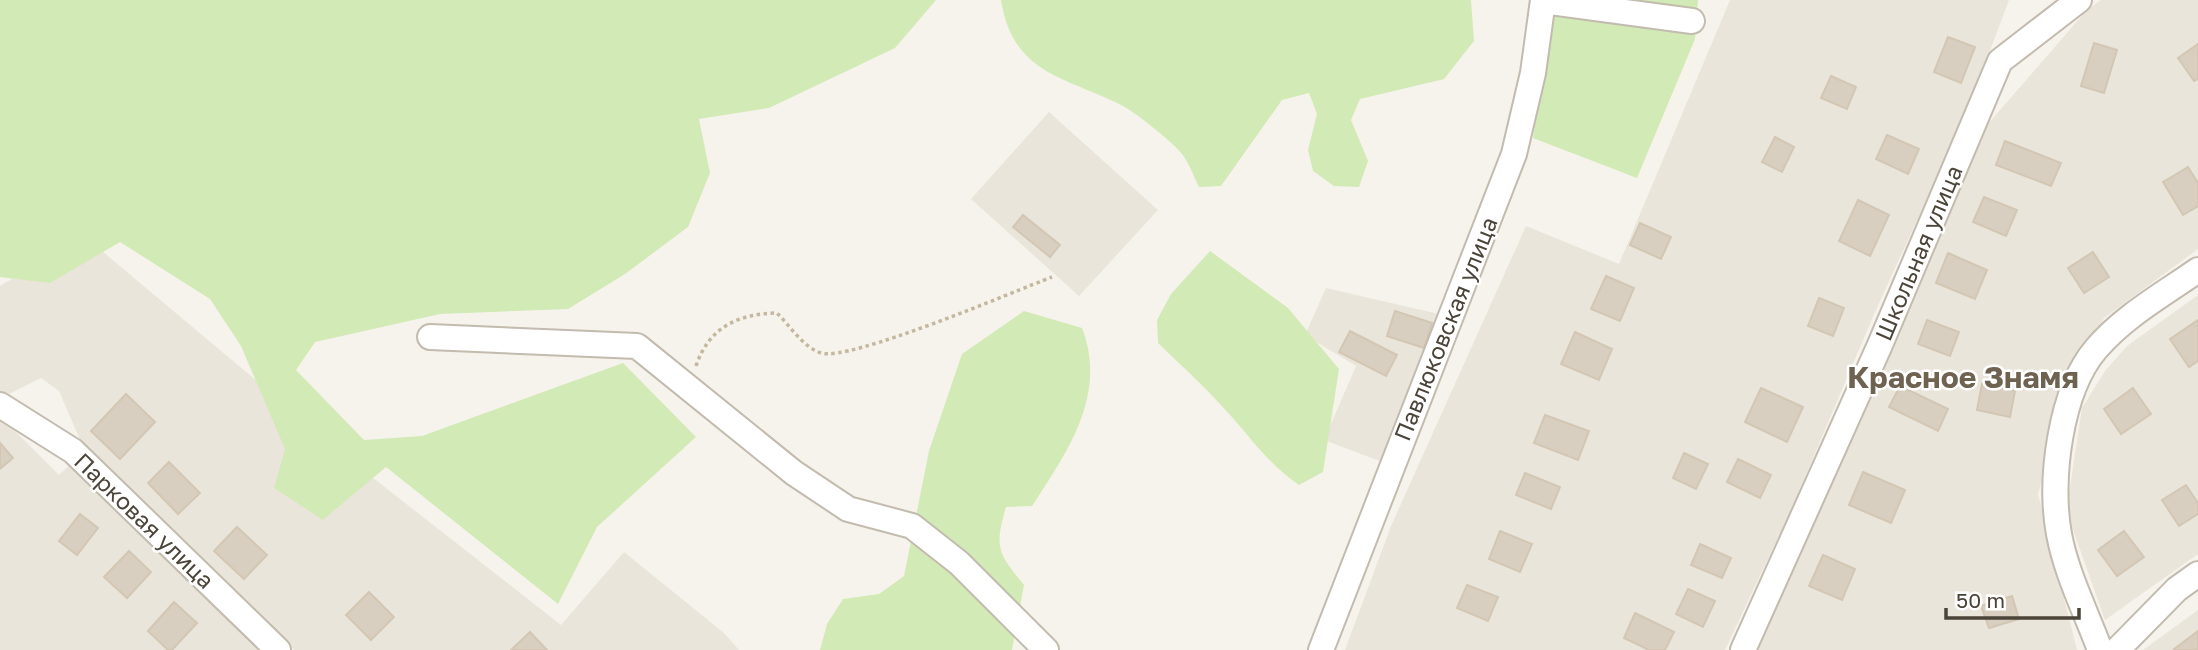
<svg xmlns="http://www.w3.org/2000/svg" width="2198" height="650" font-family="'Golos Text',sans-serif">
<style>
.residential{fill:#eae5da}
.green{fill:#d2eab5}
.building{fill:#d8cfc1;stroke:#d3c7b4;stroke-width:2}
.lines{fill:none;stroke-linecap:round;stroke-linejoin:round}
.minor-casing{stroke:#c2bbae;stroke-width:28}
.path{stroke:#c4b79f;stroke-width:3.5;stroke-dasharray:3.5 3.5;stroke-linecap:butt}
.minor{stroke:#fff;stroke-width:24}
.labels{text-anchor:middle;stroke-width:5;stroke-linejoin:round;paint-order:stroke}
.street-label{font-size:23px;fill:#4b4439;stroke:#fff}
.district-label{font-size:30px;font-weight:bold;fill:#6e6250;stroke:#fff}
</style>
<rect width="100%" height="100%" fill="#f6f3ec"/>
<path class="residential" d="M1730 0H2009L1968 109 1875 312 1790 512 1725 650H1345L1391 526 1526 226 1619 264Z
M2101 0H2198V249L2104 318 2075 365 2038 494 2077 650H1752L1987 125 2086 11Z
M1049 112 1158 210 1079 296 971 199Z
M84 236 368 474 561 625 624 552 724 633 739 650H294L81 442 59 391 41 378 3 397 0 394V286Z
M1326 288 1443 315 1385 463 1324 440 1356 366 1305 335Z
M2198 295V554L2105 620 2072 527 2068 500 2082 408 2105 371 2127 346Z
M0 416 59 475 72 463 267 650H0Z
M2198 610V650H2143Z"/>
<path class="green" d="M0 0H936L895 48 769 108 699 119 710 173 688 227 625 274 568 309 440 314 315 342 296 370 364 440 422 436 623 363 696 437 597 527 558 604 386 467 323 520 274 488 285 449 241 346 210 299 120 242 50 283 0 277Z
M1001 0H1471L1474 41 1444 79 1360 99 1351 120 1368 161 1359 187 1334 186 1313 171 1308 150 1317 114 1309 93 1282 100 1221 186 1199 187C1194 177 1189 163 1182 154 1172 141 1137 114 1123 106 1068 77 1013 76 1001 0Z
M1554 0H1698L1695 39 1637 178 1533 138Z
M1210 251 1288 308 1339 369 1323 472 1299 485C1269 464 1254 442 1231 416 1208 390 1183 367 1158 343L1157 320 1171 294Z
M1024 311 1082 328C1108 395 1067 452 1032 506L1006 507C994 548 998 553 1024 585L1012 650H820L827 624 843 599 879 594 904 576 929 451 962 354Z"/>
<path class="building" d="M1948 37 1975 47 1961 83 1934 72Z
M2094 43 2117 50 2104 93 2081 86Z
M2198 44V79L2194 81 2178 58Z
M1831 76 1856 87 1847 109 1821 98Z
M1887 135 1919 149 1908 174 1876 159Z
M1775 137 1794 147 1782 172 1762 162Z
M2005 141 2061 163 2051 186 1996 165Z
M2188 167 2198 183V206L2183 215 2163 182Z
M1984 197 2017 210 2006 236 1973 222Z
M1858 200 1889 215 1870 256 1839 241Z
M1023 215 1060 245 1050 257 1013 227Z
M1640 223 1671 237 1661 259 1630 245Z
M2093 252 2109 277 2084 293 2068 268Z
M1948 253 1987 270 1975 299 1936 283Z
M1606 276 1634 288 1620 321 1591 309Z
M1819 298 1844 308 1833 336 1808 326Z
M1395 311 1432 323 1424 348 1387 336Z
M1927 320 1959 332 1950 356 1918 344Z
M2198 320V361L2189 367 2170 339Z
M1350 331 1397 355 1386 376 1339 352Z
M1575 332 1612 349 1599 380 1561 364Z
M1982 384 2015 391 2010 417 1977 410Z
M1900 386 1948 409 1938 431 1889 407Z
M1761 388 1803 407 1787 442 1745 422Z
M2133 388 2151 414 2121 434 2104 409Z
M126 394 155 422 120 459 91 431Z
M1545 415 1589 431 1578 460 1534 443Z
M0 443 13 458 0 469Z
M1684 453 1708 464 1696 489 1673 478Z
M1738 459 1771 475 1760 498 1727 482Z
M169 462 200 493 178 514 148 483Z
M1863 472 1905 490 1891 523 1849 505Z
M1525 473 1560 487 1551 509 1516 495Z
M2186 485 2198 503V514L2179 526 2162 500Z
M80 514 98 528 77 555 59 541Z
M237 527 267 555 244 579 214 551Z
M1500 531 1532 544 1520 572 1489 559Z
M2124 531 2144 557 2117 576 2098 550Z
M1700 544 1731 558 1722 578 1691 565Z
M129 551 151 572 127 598 104 577Z
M1823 555 1855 569 1842 600 1809 586Z
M1467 585 1498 597 1488 621 1457 608Z
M1688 589 1715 601 1703 627 1676 614Z
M369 592 394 617 371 640 346 615Z
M2012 596 2019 619 1989 628 1981 606Z
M174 602 197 623 172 650H168L148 631Z
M1635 613 1674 632 1665 650H1649L1624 638Z
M2198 631V650H2175L2174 649Z
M530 632 547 650H511Z"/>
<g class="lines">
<defs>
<path id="minor" d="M1543 1 1692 21
M430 337 637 346 794 473 848 509 912 526 959 563 1046 650
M0 405 73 451 278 650
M1321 650 1514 154 1533 73 1543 0
M1743 650 1879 347 2000 61 2079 0
M2100 650C2086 612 2066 573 2059 534 2049 481 2060 391 2096 349 2124 316 2164 294 2198 270
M2117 650 2177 589 2198 574"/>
</defs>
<use href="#minor" class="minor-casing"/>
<path class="path" d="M696 366C709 327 738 314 777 313 790 326 803 347 821 353 849 362 1015 291 1052 277"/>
<use href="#minor" class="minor"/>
</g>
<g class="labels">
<g class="street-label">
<text transform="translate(1919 253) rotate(-67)" y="8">Школьная улица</text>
<text transform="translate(1446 329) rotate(-68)" y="8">Павлюковская улица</text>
<text transform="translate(144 521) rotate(44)" y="8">Парковая улица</text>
</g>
<g class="district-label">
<text x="1963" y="388">Красное Знамя</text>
</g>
</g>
<path d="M1946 608v10h133v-10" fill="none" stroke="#4b4439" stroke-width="3.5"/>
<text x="1956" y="608" font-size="21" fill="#4b4439" stroke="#ffffff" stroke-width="5" paint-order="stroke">50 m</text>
</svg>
